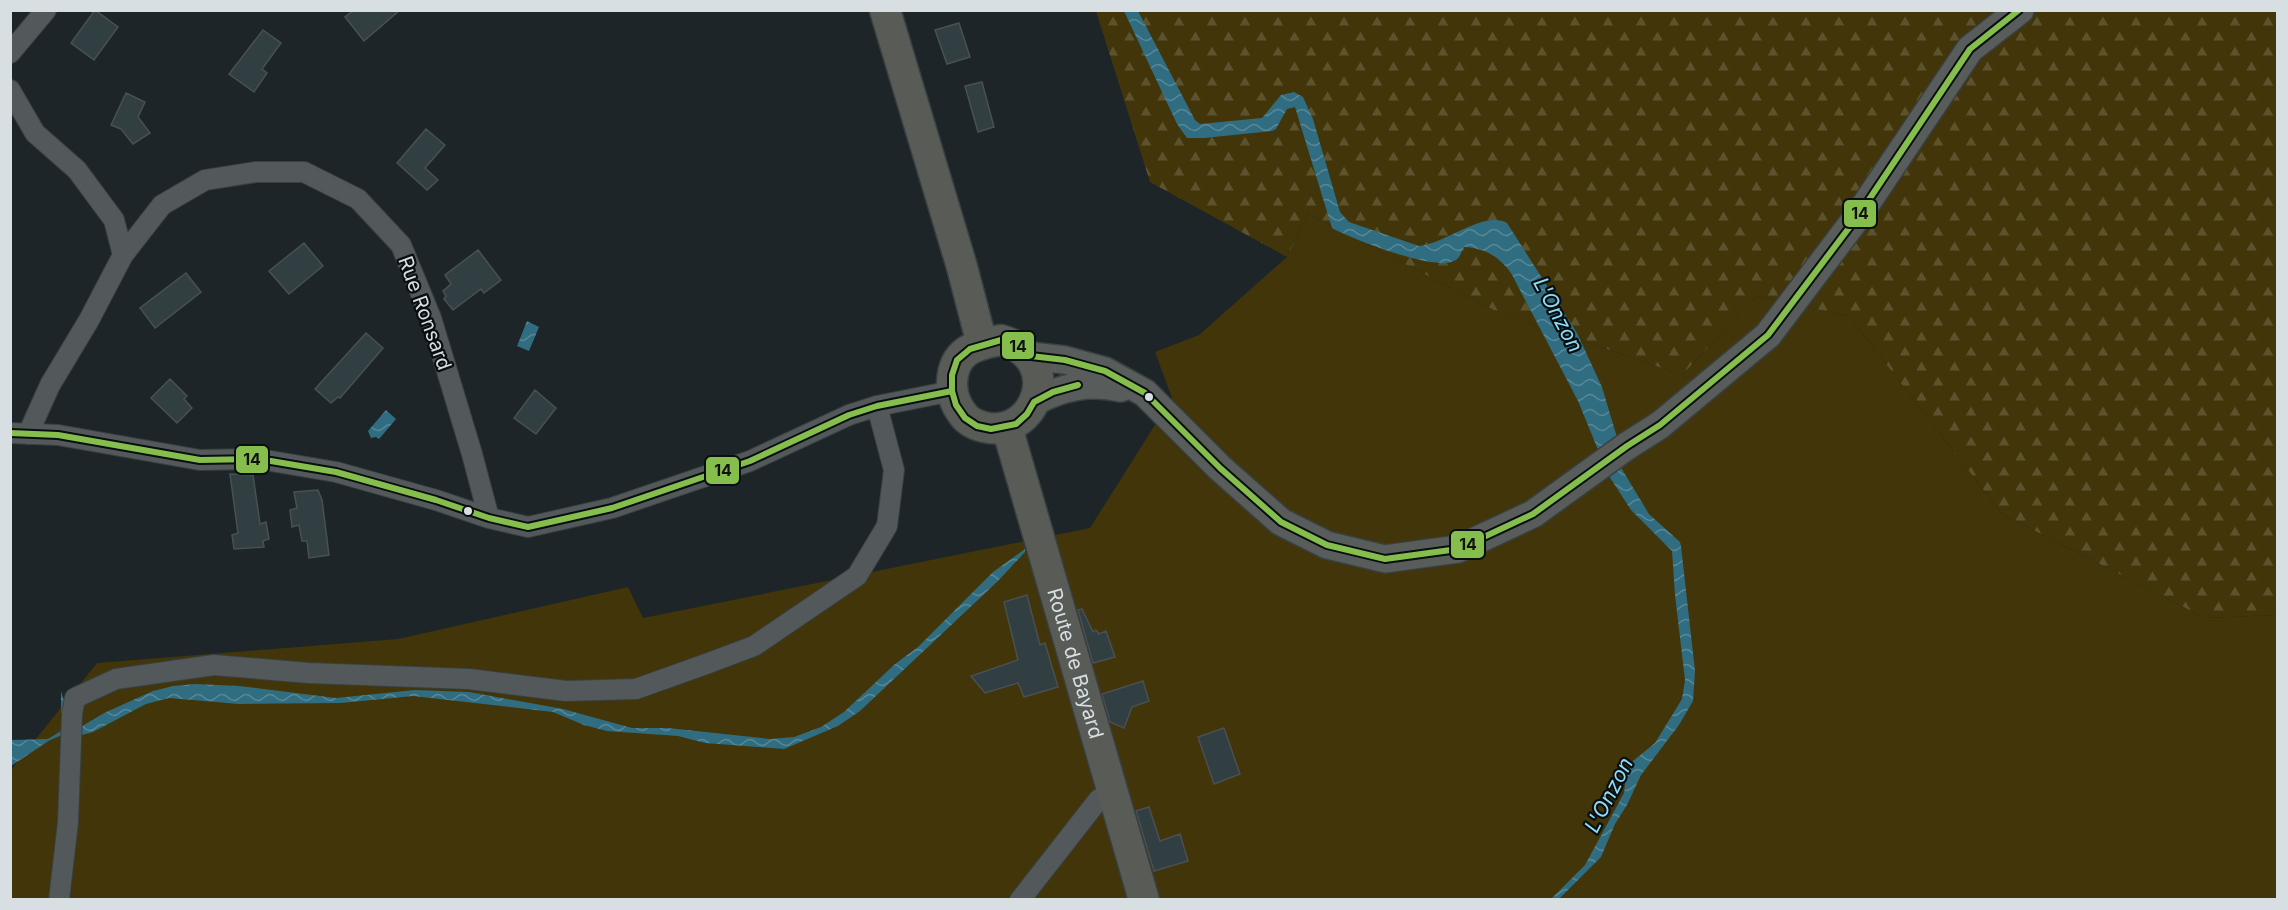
<svg xmlns="http://www.w3.org/2000/svg" width="2288" height="910" font-family="Inter,sans-serif">
<style>
.green{fill:#413509}
.forest{fill:url(#forest-firs)}
.water{fill:url(#water-waves)}
.building{fill:#313f43;stroke:#4a5052;stroke-width:1.5}
.lines{fill:none;stroke-linecap:round;stroke-linejoin:round}
.minor-casing{stroke:#394042;stroke-width:22}
.secondary-casing{stroke:#394042;stroke-width:30}
.primary-casing{stroke:#394042;stroke-width:33}
.minor{stroke:#53595b;stroke-width:20}
.secondary{stroke:#585c5a;stroke-width:27}
.primary{stroke:#595c56;stroke-width:30}
.bus-1-casing{stroke:#090e11;stroke-width:10}
.bus-1{stroke:#85be4c;stroke-width:6}
.bus-dot{fill:#d7dfe3;stroke:#090e11;stroke-width:2}
.labels{text-anchor:middle;stroke-width:4.5;stroke-linejoin:round;paint-order:stroke}
.street-label{font-size:20px;fill:#d7dfe3;stroke:#090e11}
.water-label{font-size:21px;font-style:italic;fill:#90dbf6;stroke:#090e11}
.line-badge{stroke:#090e11;stroke-width:2}
.pale-badge-label{font-size:16px;text-anchor:middle;font-weight:bold;fill:#111}
</style>
<defs>
<pattern id="forest-firs" width="22" height="20" patternUnits="userSpaceOnUse" patternTransform="scale(1.5)"><rect width="22" height="20" fill="#413509"/><path d="M5 1l3.5 6h-7zM16 11l3.5 6h-7z" fill="#5c522d"/></pattern>
<pattern id="water-waves" width="16" height="10" patternUnits="userSpaceOnUse" patternTransform="scale(1.5)"><rect width="16" height="10" fill="#306d81"/><path d="M0 5q4-4 8 0t8 0" fill="none" stroke="#578899"/></pattern>
</defs>
<rect width="100%" height="100%" fill="#1d2528"/>
<path class="green" d="M1308 214 1494 310 1682 375 1756 296 1849 316 2002 514 2205 618 2277 615V899H11L10 771 97 663 398 639 628 587 643 618 1090 528 1172 398 1155 352 1199 335 1287 257Z"/>
<path class="forest" d="M1096 11H2277V615L2205 618 2002 514 1849 316 1756 296 1682 375 1494 310 1308 214 1287 257 1150 182Z"/>
<path class="water" d="M1124 11H1138L1195 120 1200 124 1262 118 1281 95 1294 92 1303 97 1313 119 1340 212 1349 222 1419 246C1445 244 1484 210 1507 223L1577 333 1602 387 1619 444 1601 457 1578 401 1511 273C1499 256 1484 248 1464 247 1462 250 1460 257 1457 259 1441 275 1350 238 1332 228L1295 107 1287 109 1276 129 1272 131 1204 138H1187L1177 124Z
M527 321 539 327 529 351 517 346Z
M386 410 396 419 379 439 376 437 371 438 368 431Z
M1620 466 1649 514 1680 542 1681 546 1695 671 1693 701 1679 725 1641 775 1627 805 1615 824 1601 857 1559 899 1550 900 1585 865 1624 793 1626 776 1633 761 1655 743 1682 699 1685 680 1675 595 1672 551 1631 510 1609 476Z
M1025 549V552L998 581 860 711 838 726 784 749 705 743 678 736 607 731 584 725 553 712 413 696 341 703 239 704 169 698 146 704 93 732 74 737 62 735 50 740 11 766V740L48 739 61 731V691L74 731 104 713 153 691 173 686 195 684 239 686 336 698 415 690 469 692 563 709 632 728H668L770 739 794 737 821 727 844 712 895 664 918 647 993 572Z"/>
<path class="building" d="M95 10 118 27 94 60 71 43Z
M354 10H400L364 41 345 17Z
M959 23 970 57 947 64 935 30Z
M263 30 281 43 262 69 267 73 254 92 229 74Z
M982 82 994 127 978 132 965 86Z
M126 93 145 102 138 117 150 133 133 144 121 129 111 125Z
M426 129 445 145 425 168 438 180 427 190 397 163Z
M304 243 323 266 289 294 269 271Z
M478 250 501 280 484 293 481 289 453 310 444 299 446 296 443 291 451 284 445 275Z
M186 273 201 292 155 328 140 308Z
M366 333 383 348 340 398 338 397 331 403 315 389Z
M170 379 187 396 184 399 192 408 177 423 151 398Z
M535 390 556 408 536 434 514 418Z
M230 474 253 475 260 524 266 522 269 539 263 541 264 547 234 549 232 535 238 533Z
M318 490 322 500 329 555 309 558 307 541H302L299 525 292 527 290 510 297 508 294 492Z
M1027 595 1040 645 1045 643 1058 687 1024 697 1018 683 985 693 971 676 1018 660 1004 602Z
M1082 609 1093 632 1096 630 1099 634 1106 631 1115 657 1093 663 1078 610Z
M1143 681 1149 701 1132 707 1124 728 1110 722 1102 694Z
M1224 728 1240 774 1214 784 1198 737Z
M1149 807 1160 841 1180 834 1188 861 1154 871 1136 811Z"/>
<g class="lines">
<defs>
<path id="minor" d="M10 53 46 10
M10 90 35 133 77 170 114 220 123 255
M10 433 58 435 200 460 259 459 336 472 436 500 489 518 528 527 612 508 750 461 849 415 877 406 952 391
M28 434 50 385 89 320 123 255 162 205 205 180 256 172H304L358 199 401 245 431 318 472 454 489 518
M59 900 68 822 72 714 75 698 116 679 214 665 309 673 469 679 566 691 636 689 706 664 754 646 857 576 887 526 894 470 877 406
M1020 900 1099 799 1113 793"/>
<path id="secondary" d="M1031 356 1065 360 1105 371 1145 393 1220 468 1281 522 1327 545 1385 559 1458 549 1533 514 1627 446 1660 425 1768 335 1858 216 1970 49 2020 10
M1034 402C1062 387 1089 381 1121 388"/>
<g id="primary">
<path d="M885 10 962 267 982 344"/>
<path d="M1001 340C1067 359 1035 440 984 427 975 425 967 421 962 413 955 404 952 395 952 383 953 351 974 345 1001 340Z"/>
<path id="s1" d="M1007 427 1144 900"/>
</g>
</defs>
<use href="#minor" class="minor-casing"/>
<use href="#secondary" class="secondary-casing"/>
<use href="#primary" class="primary-casing"/>
<use href="#minor" class="minor"/>
<use href="#secondary" class="secondary"/>
<use href="#primary" class="primary"/>
<defs>
<path id="bus-1" d="M1078 385 1053 392 1034 402 1027 414 1016 424 991 429 977 426 965 418 956 405 952 391V375L957 360 970 349 1001 340 1016 344 1031 356 1065 360 1105 371 1145 393 1220 468 1281 522 1327 545 1385 559 1458 549 1533 514 1627 446 1660 425 1768 335 1858 216 1970 49 2019 10
M10 433 58 435 200 460 259 459 336 472 436 500 489 518 528 527 612 508 750 461 849 415 877 406 952 391"/>
</defs>
<use href="#bus-1" class="bus-1-casing"/>
<use href="#bus-1" class="bus-1"/>
</g>
<g class="bus-dot">
<circle cx="1149" cy="397" r="5"/>
<circle cx="468" cy="511" r="5"/>
</g>
<g class="labels">
<g class="street-label">
<text transform="translate(425 313) rotate(70)" y="7">Rue Ronsard</text>
<text dy="7" stroke="none"><textPath href="#s1" startOffset="246">Route de Bayard</textPath></text>
</g>
<g class="water-label">
<text transform="translate(1558 315) rotate(62)" y="7">L'Onzon</text>
<text transform="translate(1609 795) rotate(-63)" y="7">L'Onzon</text>
</g>
</g>
<g class="line-badge">
<rect x="1843" y="199" width="34" height="29" rx="6" fill="#85be4c"/>
<rect x="1001" y="331" width="34" height="29" rx="6" fill="#85be4c"/>
<rect x="235" y="445" width="34" height="29" rx="6" fill="#85be4c"/>
<rect x="705" y="456" width="35" height="29" rx="6" fill="#85be4c"/>
<rect x="1450" y="530" width="35" height="29" rx="6" fill="#85be4c"/>
</g>
<g class="pale-badge-label">
<text x="1860" y="219">14</text>
<text x="1018" y="352">14</text>
<text x="252" y="465">14</text>
<text x="723" y="476">14</text>
<text x="1468" y="550">14</text>
</g>
<rect width="2288" height="910" fill="none" stroke="#d7dfe3" stroke-width="24"/>
</svg>
